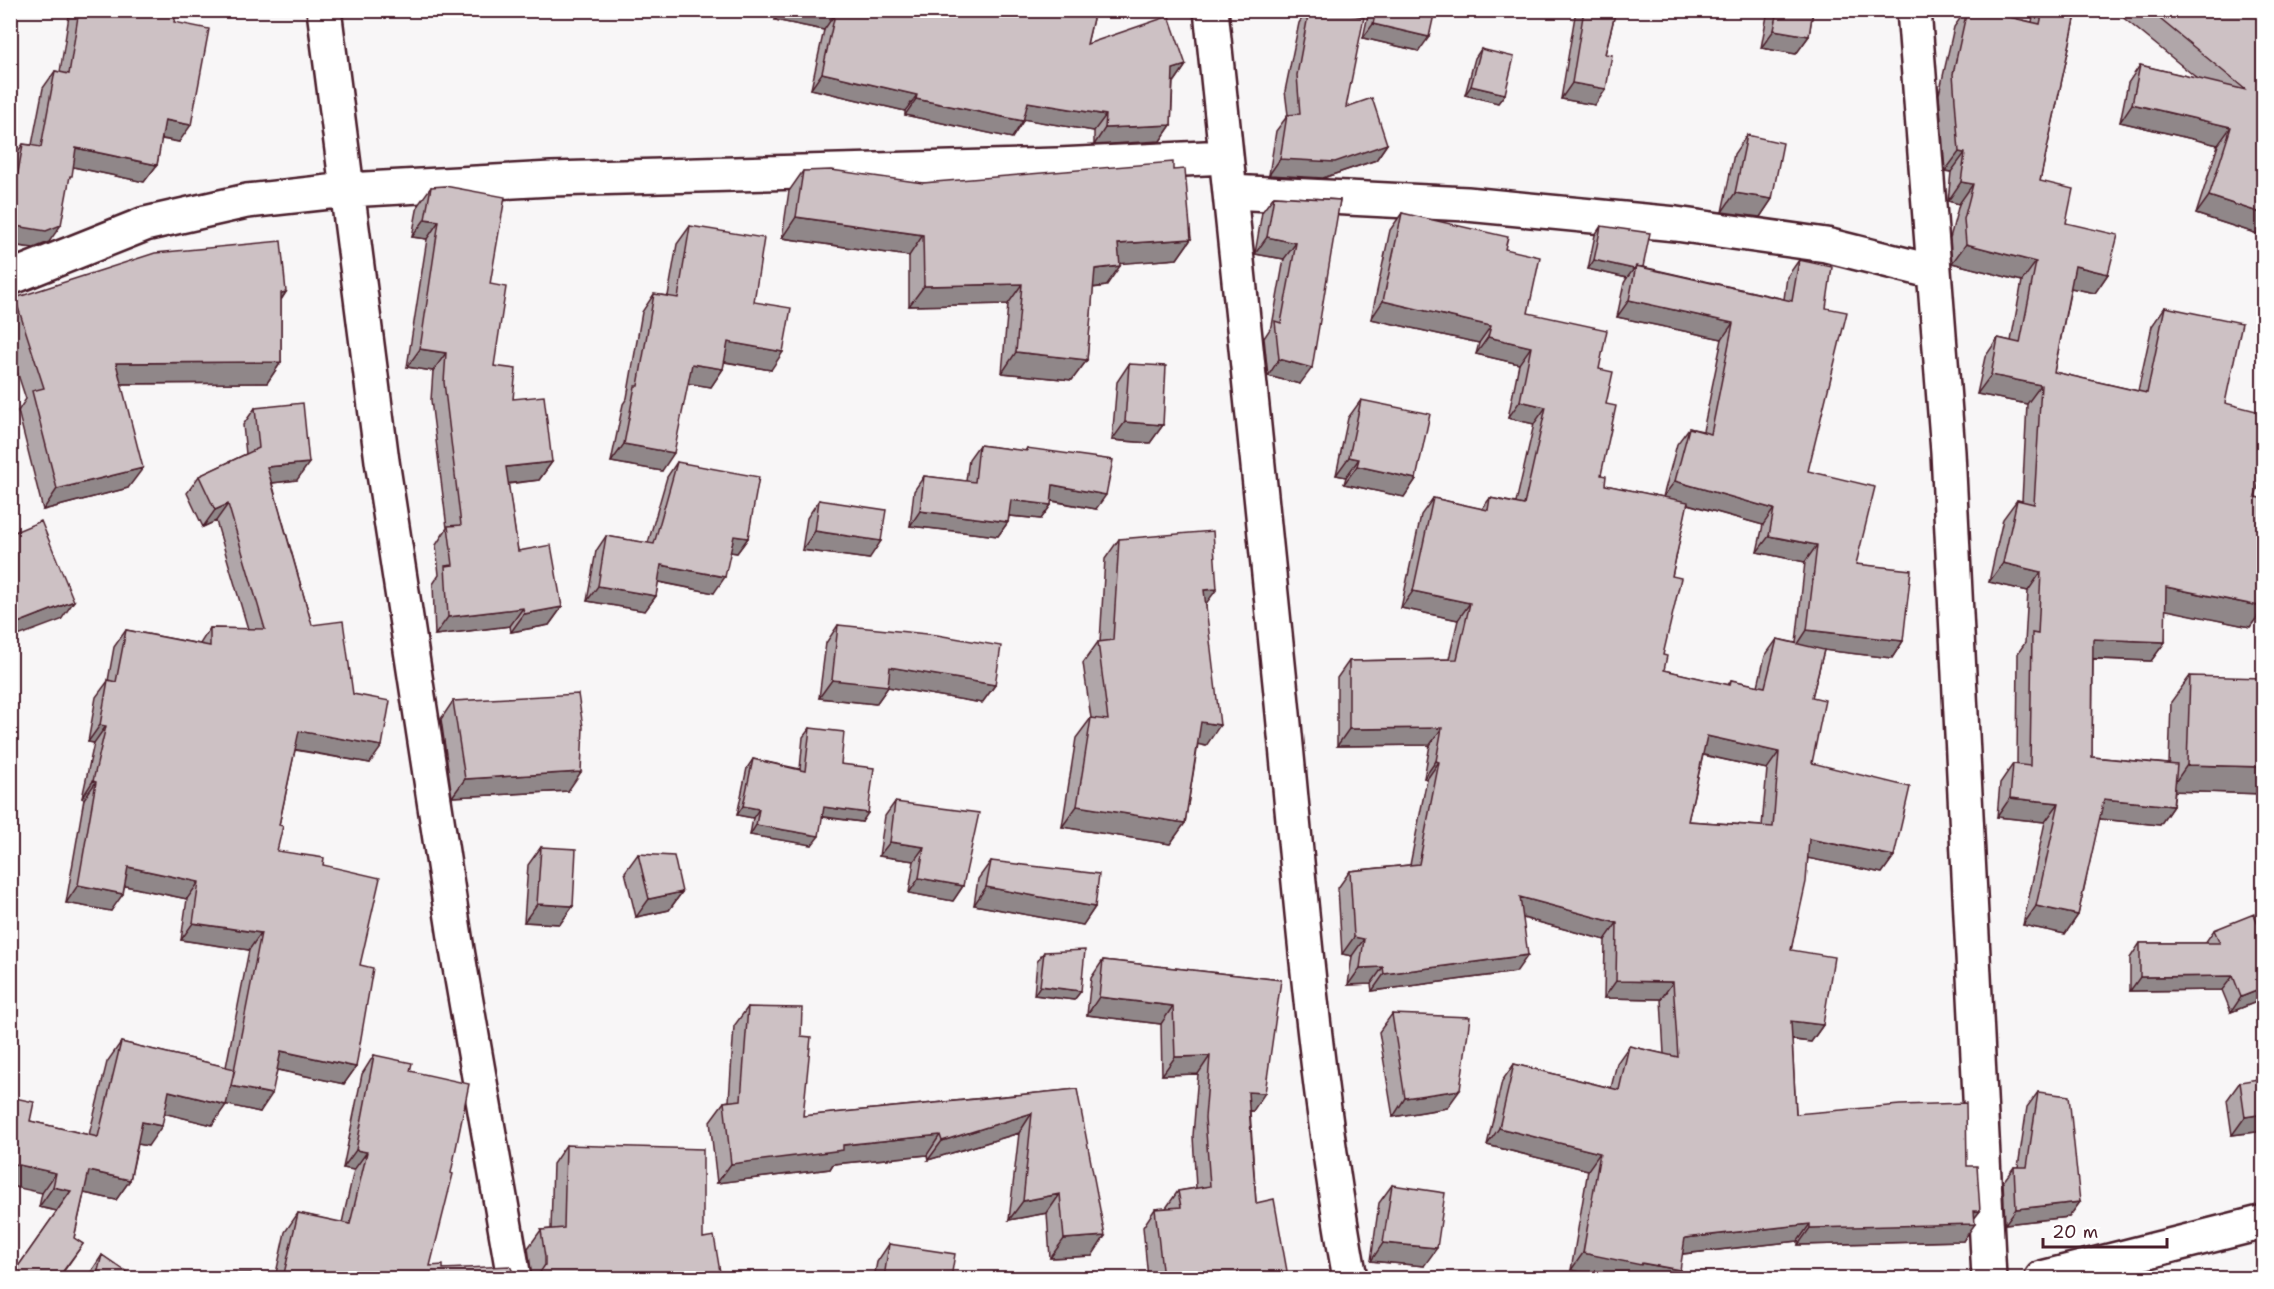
<svg xmlns="http://www.w3.org/2000/svg" width="2274" height="1289" font-family="'Shantell Sans',sans-serif">
<style>
.lines{fill:none;stroke-linecap:round;stroke-linejoin:round}
.minor-casing{stroke:#4a1f2b;stroke-width:38}
.minor{stroke:#fff;stroke-width:33}
.wall{fill:#b0a6a9;stroke:#4a1f2b;stroke-width:1.5;fill-rule:evenodd}
.shaded-wall{fill:#908789;stroke:#4a1f2b;stroke-width:1.5}
.building{fill:#cdc1c4;stroke:#4a1f2b;stroke-width:1.5;fill-rule:evenodd}
</style>
<rect width="100%" height="100%" fill="#f8f6f7"/>
<filter id="ink" filterUnits="userSpaceOnUse"><feTurbulence type="fractalNoise" baseFrequency=".0167" numOctaves="2"/><feDisplacementMap in="SourceGraphic" scale="12" xChannelSelector="R" yChannelSelector="G"/><feConvolveMatrix kernelMatrix="1 2 1 2 8 2 1 2 1" color-interpolation-filters="sRGB"/></filter>
<g filter="url(#ink)">
<g class="lines">
<defs>
<path id="minor" d="M324 10 382 461 457 950 514 1278
M1211 10C1234 238 1259 465 1281 693 1300 889 1315 1085 1350 1278
M1914 10 1948 452 1989 1278
M1230 192 1467 204 1676 224 1826 245 1934 272
M10 278 145 224 247 201 347 190 551 179 1058 165 1226 157
M2042 1278 2264 1222"/>
</defs>
<use href="#minor" class="minor-casing"/>
<use href="#minor" class="minor"/>
</g>
<path class="wall" d="M72 10H177L174 22 179 142 161 139 157 165 144 182 73 167 49 242 34 248 10 245 11 161 23 144 32 145 43 88 55 71 60 72 69 16Z
M777 10H1036L1046 13 1047 10H1095L1087 44 1186 65 1175 81 1173 82 1171 125 1160 141 1094 145V131L1024 119 1023 121 1012 138 905 115V111L811 89 824 30 775 20Z
M1307 10H1330L1346 107 1387 144 1376 160 1323 178 1269 175 1276 131 1288 115 1285 91 1299 23Z
M1369 10H1435L1419 51 1363 38Z
M1576 10H1616L1605 54 1595 105 1561 99Z
M1768 10H1813L1809 36 1796 54 1761 48Z
M1966 10H1978L2032 22 2034 10H2077L2040 181 2066 223 2108 274 2095 293 2071 288 2054 372 2138 391 2152 326 2165 307 2225 403 2255 497 2264 499V608L2250 627 2165 609V642L2151 661 2093 659 2092 757 2169 764 2171 702 2190 676 2264 794 2175 791 2173 806 2160 825 2099 819 2078 915 2065 934 2023 925 2045 822 1997 817 2000 783 2013 764H2017L2018 653 2025 643 2028 591 1989 582 2003 519 2017 500 2022 501 2027 404 1977 394 1985 357 1998 338 2011 341 2022 281 1952 263 1950 238 1959 204 1948 201 1951 172 1945 171 1939 94 1954 27Z
M2116 10H2264V236L2196 214 2218 145 2120 122 2128 83 2140 65 2198 79 2115 11Z
M1481 49 1505 94 1498 103 1465 95 1475 58Z
M1747 135 1772 199 1760 217 1722 212 1734 154Z
M1173 170 1191 239 1177 259 1120 263 1106 286 1093 288 1087 360 1072 380 1002 373 1008 304 909 306V256L782 238 789 191 803 171 923 183Z
M431 187 490 284 494 366 552 462 539 480 508 484 518 551 562 607 549 625 511 632 510 626 435 635 433 584 439 575 436 545 447 528 431 400 433 371 407 367 427 239 412 237 418 205Z
M1274 196 1340 200 1300 384 1268 376 1264 338 1272 326 1284 259 1255 254 1262 212Z
M1402 213 1505 249 1528 313 1599 369 1606 404 1601 475 1605 485 1663 497 1677 444 1689 428 1703 431 1722 339 1617 317 1624 283 1627 278 1588 269 1595 235 1601 226 1643 267 1784 299 1787 277 1799 260 1826 308 1808 471 1856 564 1903 641 1892 658 1824 650 1812 697V763L1894 856 1882 873 1808 858 1791 950 1823 1025 1811 1042 1792 1040 1796 1114 1967 1166 1980 1211 1974 1218 1963 1241 1798 1245V1241L1683 1254 1571 1270 1588 1170 1487 1145 1502 1081 1514 1064 1611 1088 1617 1063 1629 1046 1664 1054 1661 999 1604 998 1605 940 1523 918 1516 972 1372 991 1371 984 1348 985 1352 956 1342 954 1338 888 1350 871 1410 865 1427 779 1424 778 1430 745 1337 746V678L1349 661 1449 659 1458 620 1401 608 1421 515 1433 498 1482 509 1490 498 1516 503 1534 424 1508 418 1519 364 1476 354 1479 343 1371 319 1390 230ZM1687 504 1763 525 1757 552 1805 562 1796 643 1777 639 1765 656 1758 686 1731 680 1728 685 1664 670 1663 655 1672 576ZM1703 755 1767 769 1762 826 1688 821Z
M690 226 754 302 771 370 724 362 723 369 711 387 688 383 662 471 611 462 623 404 627 398 642 312 654 294 668 296 677 244Z
M286 292 281 300V362L267 383 121 384 128 488 43 510 18 411 26 399 10 350V304L15 298Z
M1129 364 1163 425 1150 443 1112 440 1117 382Z
M1361 400 1416 479 1404 497 1344 484 1346 477 1336 475 1348 418Z
M255 408 297 480 272 483 312 625 353 694 370 763 295 750 279 825 277 851 323 865 360 965 356 1067 344 1084 277 1070 260 1112 226 1104 212 1125 164 1113 148 1146 138 1144 130 1180 116 1200 84 1193 74 1238 83 1244 59 1278H10L57 1211 39 1207 42 1193 30 1121 89 1135 107 1062 121 1042 226 1067 249 950 181 940 187 899 125 886 111 911 66 903 84 799 82 798 94 743 88 742 96 697 108 681 114 647 126 630 200 644 210 628 248 629 216 521 203 527 187 493 199 476 246 454 243 425Z
M979 445 1025 451 1027 448 1096 509 1051 501V505L1041 519 1009 516 1008 522 998 536 910 526 914 491 924 476 966 481 969 459Z
M677 462 748 538 737 553 730 552 714 593 658 582 656 596 645 611 587 601 596 551 606 536 648 543 667 477Z
M819 500 869 559 802 550 807 518Z
M1119 539 1206 604V746L1198 744 1185 823 1170 844 1062 827 1076 738 1091 718 1083 663 1098 642H1100L1105 559Z
M838 625 995 685 982 703 888 687 876 704 819 698 826 643Z
M453 701 568 791 452 797 441 719Z
M810 728 841 764 862 822 822 817 812 845 750 835 753 818 737 815 747 768 753 759 800 769 803 737Z
M895 802 963 886 953 901 909 893 914 861 879 856 885 816Z
M541 847 573 906 560 924 524 922 528 865Z
M638 854 682 892 669 910 636 917 625 872Z
M991 861 1095 907 1083 925 974 905 978 879Z
M2214 930 2264 938V999L2231 1012 2222 990 2130 991V958L2140 943H2205Z
M1044 952 1081 991 1074 1000 1034 995 1037 962Z
M1103 960 1281 980 1253 1111H1250L1256 1203 1286 1273V1278H1148L1143 1227 1155 1209 1166 1208 1178 1191 1196 1188 1193 1136 1198 1074 1162 1075 1161 1024 1087 1015 1091 978Z
M748 1007 801 1036 803 1116 1077 1089 1092 1256 1050 1258 1047 1213 1009 1220 1019 1133 928 1160 927 1155 833 1164 830 1169 717 1183 710 1121 724 1102 729 1101 734 1026Z
M1392 1014 1447 1108 1393 1117 1379 1032Z
M374 1055 410 1071 430 1266 443 1269 513 1272 521 1277 531 1278 532 1277 528 1248 541 1230 551 1229 553 1164 566 1145 703 1238 721 1278H275L285 1232 298 1213 342 1223 354 1170 343 1168 362 1074Z
M2240 1082 2264 1131 2232 1135 2227 1100Z
M2038 1092 2080 1202 2069 1217 2005 1224 2003 1182 2014 1167H2018L2027 1107Z
M1392 1185 1424 1266 1371 1261 1379 1203Z
M889 1244 951 1278H874L877 1262Z
M102 1255 134 1277 142 1278H87Z"/>
<path class="shaded-wall" d="M782 10H817L835 14 824 30 775 20Z
M1373 24 1429 37 1419 51 1363 38Z
M1774 30 1809 36 1796 54 1761 48Z
M1186 65 1175 81 1162 85 1173 69Z
M822 73 917 95 905 111 811 89Z
M1572 83 1606 89 1595 105 1561 99Z
M1471 86 1505 94 1498 103 1465 95Z
M916 99 1023 121 1012 138 905 115Z
M1028 102 1106 115 1094 131 1016 118Z
M2132 104 2231 127 2218 145 2120 122Z
M165 120 191 125 179 142 153 137Z
M1171 125 1160 141 1094 145 1105 128Z
M1387 144 1376 160 1323 178 1269 175 1280 159Z
M76 148 157 165 144 182 64 165Z
M1959 152 1965 153 1951 172 1945 171Z
M1961 182 1973 184 1959 204 1948 201Z
M1735 193 1772 199 1760 217 1722 212Z
M2209 196 2264 214V236L2196 214Z
M796 217 923 235 909 256 782 238Z
M425 219 439 221 427 239 412 237Z
M10 225H61L49 242 34 248 10 245Z
M1267 237 1296 243 1284 259 1255 254Z
M1191 239 1177 259 1104 265 1118 244Z
M1966 244 2036 262 2022 281 1952 263Z
M1594 260 1634 269 1627 278 1588 269Z
M1120 266 1106 286 1081 289 1095 269Z
M2075 266 2108 274 2095 293 2061 286Z
M1022 284 1008 304 909 306 924 286Z
M286 292 272 313 281 293Z
M1629 300 1733 323 1722 339 1617 317Z
M1383 301 1491 326 1479 343 1371 319Z
M1488 337 1531 347 1519 364 1476 354Z
M728 342 783 352 771 370 715 360Z
M420 349 446 353 433 371 407 367Z
M1016 352 1087 360 1072 380 1002 373Z
M1279 359 1312 368 1300 384 1268 376Z
M281 362 267 383 102 384 116 363Z
M692 364 723 369 711 387 679 382Z
M1991 375 2041 385 2027 404 1977 394Z
M1520 401 1546 407 1534 424 1508 418Z
M1125 422 1163 425 1150 443 1112 440Z
M624 444 674 453 662 471 611 462Z
M1349 457 1359 459 1346 477 1336 475Z
M552 462 539 480 493 485 506 467Z
M309 463 297 480 255 485 267 467Z
M1357 466 1416 479 1404 497 1344 484Z
M143 468 128 488 43 510 57 489Z
M1675 481 1774 509 1763 525 1663 497Z
M1053 485 1106 495 1096 509 1043 499Z
M1011 500 1051 505 1041 519 1001 515Z
M228 504 216 521 203 527 215 510Z
M920 511 1008 522 998 536 910 526Z
M815 531 881 541 869 559 802 550Z
M734 536 748 538 737 553 723 551Z
M1769 536 1817 545 1805 562 1757 552Z
M2003 563 2041 572 2028 591 1989 582Z
M661 565 725 577 714 593 650 580Z
M598 586 656 596 645 611 587 601Z
M2166 587 2264 607V608L2250 627 2152 607Z
M1217 589 1202 609 1204 590Z
M1413 591 1470 603 1458 620 1401 608Z
M74 601 61 620 10 639V626Z
M562 607 549 625 511 632 524 614Z
M523 608 510 626 435 635 448 617Z
M1807 630 1903 641 1892 658 1796 647Z
M2093 639 2165 642 2151 661 2080 658Z
M890 667 995 685 982 703 888 687 876 704 819 698 832 680Z
M1201 722 1220 725 1206 746 1187 742Z
M100 725 106 726 94 743 88 742Z
M1442 728 1430 745 1337 746 1349 729Z
M299 731 382 746 370 763 287 748Z
M1707 736 1779 752 1767 769 1695 753Z
M16 738 10 746V739Z
M1436 761 1439 762 1427 779 1424 778Z
M2187 765 2264 767V794L2169 791Z
M581 772 568 791 452 797 465 779Z
M93 781 96 782 84 799 82 798Z
M2010 798 2059 803 2045 822 1997 817Z
M2104 799 2173 806 2160 825 2090 818Z
M743 806 759 809 753 818 737 815Z
M1077 806 1185 823 1170 844 1062 827Z
M824 807 868 813 862 822 818 816Z
M756 825 819 836 812 845 750 835Z
M1809 839 1894 856 1882 873 1797 856Z
M890 842 924 847 914 861 879 856Z
M128 867 199 882 187 899 116 884Z
M919 878 963 886 953 901 909 893Z
M78 885 123 894 111 911 66 903Z
M986 887 1095 907 1083 925 974 905Z
M682 892 669 910 636 917 649 899Z
M1520 897 1617 923 1605 940 1509 914Z
M537 904 573 906 560 924 524 922Z
M2036 906 2078 915 2065 934 2023 925Z
M193 923 261 933 249 950 181 940Z
M1354 937 1364 939 1352 956 1342 954Z
M1528 955 1516 972 1372 991 1384 974Z
M1383 967 1371 984 1348 985 1360 968Z
M2233 976 2222 990 2130 991 2140 977Z
M1616 981 1673 982 1661 999 1604 998Z
M1040 986 1081 991 1074 1000 1034 995Z
M2264 988V999L2231 1012 2241 997Z
M1099 997 1173 1006 1161 1024 1087 1015Z
M1791 1021 1823 1025 1811 1042 1779 1038Z
M281 1051 356 1067 344 1084 269 1068Z
M1210 1056 1198 1074 1162 1075 1175 1057Z
M231 1086 272 1094 260 1112 219 1103Z
M1460 1090 1447 1108 1393 1117 1405 1098Z
M169 1091 226 1105 212 1125 155 1111Z
M1248 1092 1265 1093 1253 1111 1236 1110Z
M1032 1113 1019 1133 928 1160 942 1141Z
M2264 1114V1131L2232 1135 2245 1117Z
M142 1122 162 1126 148 1146 128 1142Z
M1499 1128 1600 1153 1588 1170 1487 1145Z
M940 1135 927 1155 833 1164 830 1169 717 1183 731 1164 843 1145Z
M356 1150 367 1152 354 1170 343 1168Z
M10 1163 56 1173 42 1193 10 1186Z
M89 1171 130 1180 116 1200 75 1191Z
M53 1187 71 1191 57 1211 39 1207Z
M1060 1194 1047 1213 1009 1220 1023 1201Z
M2080 1202 2069 1217 2005 1224 2016 1209Z
M1980 1211 1970 1224H1975L1963 1241 1798 1245 1810 1228Z
M1810 1224 1798 1241 1673 1255 1685 1238Z
M1105 1236 1092 1256 1050 1258 1064 1239Z
M1383 1243 1437 1248 1424 1266 1371 1261Z
M1583 1253 1680 1270 1674 1278H1610L1571 1270Z"/>
<path class="building" d="M79 10H177L174 22 209 29 191 125 165 120 157 165 76 148 72 176H70L61 225 46 231 10 225V218L23 144 41 147 55 71 69 74Z
M817 10H1036L1054 15 1055 10H1095L1087 44 1169 16 1186 65 1173 69 1171 125 1105 128 1106 115 1028 102 1023 121 916 99 917 95 822 73 835 14Z
M1309 10H1330L1364 17 1346 107 1372 98 1387 144 1335 162 1280 159 1287 115 1300 114 1297 75Z
M1376 10H1435L1429 37 1373 24Z
M1584 10H1616L1605 54 1612 55 1606 89 1572 83Z
M1778 10H1813L1809 36 1774 30Z
M1967 10H1978L2040 24 2043 10H2077L2040 181 2073 189 2066 223 2118 235 2108 274 2075 266 2054 372 2147 393 2165 307 2242 323 2225 403 2264 413V466L2255 497 2264 499V607L2166 587 2165 642 2093 639 2092 757 2177 765 2173 806 2104 799 2078 915 2036 906 2059 803 2010 798 2013 764 2030 766 2032 633 2038 634 2041 572 2003 563 2017 500 2034 504 2041 385 1991 375 1998 338 2020 343 2036 262 1966 244 1964 219 1973 184 1961 182 1965 153 1959 152 1953 74Z
M2149 10H2264V214L2209 196 2231 127 2132 104 2140 65 2246 90Z
M1481 49 1514 57 1505 94 1471 86Z
M1747 135 1783 143 1772 199 1735 193Z
M1173 162V170L1185 169 1191 239 1118 244 1120 266 1095 269 1087 360 1016 352 1022 284 924 286 923 235 796 217 803 171 831 170 923 183Z
M445 186 505 197 490 284 506 287 494 366 516 369 513 399 544 396 552 462 506 467 518 551 551 545 562 607 524 614 523 608 448 617 445 566 453 565 448 526 461 525 444 382 446 353 420 349 439 221 425 219 431 187Z
M1274 196 1340 200 1312 368 1279 359 1275 321 1281 323 1296 243 1267 237Z
M1402 213 1508 237 1505 249 1540 257 1528 313 1607 330 1599 369 1613 372 1606 404 1616 406 1601 475 1606 476 1605 485 1688 502 1672 576 1681 578 1663 655 1667 656 1664 670 1730 685 1731 680 1765 687 1777 639 1824 650 1812 697 1825 700 1812 763 1910 787 1894 856 1809 839 1806 882 1791 950 1834 957 1823 1025 1791 1021 1796 1114 1900 1105 1966 1103 1967 1166H1977L1980 1211H1974L1975 1224 1810 1228V1224L1685 1238 1680 1270 1642 1263 1641 1265 1583 1253 1600 1153 1499 1128 1514 1064 1619 1090 1629 1046 1678 1057 1673 982 1616 981 1617 923 1520 897 1528 955 1384 974 1383 967 1360 968 1364 939 1354 937 1350 871 1419 864 1439 762 1436 761 1442 728 1349 729V661L1457 659 1470 603 1413 591 1433 498 1488 510 1490 498 1524 505 1546 407 1520 401 1531 347 1488 337 1491 326 1383 301ZM1707 736 1779 752 1773 827 1688 821Z
M690 226 764 238 754 302 791 308 783 352 728 342 723 369 692 364 674 453 624 444 635 386H638L654 294 678 298Z
M1601 226 1650 233 1643 267 1636 266 1634 269 1594 260Z
M281 241 286 292 281 293V362L116 363 143 468 57 489 32 391 44 388 15 298 155 253Z
M1799 260 1832 267 1826 308 1847 312 1808 471 1875 487 1856 564 1911 570 1903 641 1807 630 1817 545 1769 536 1774 509 1675 481 1689 428 1711 434 1733 323 1629 300 1636 266 1792 301Z
M1129 364 1166 366 1163 425 1125 422Z
M1361 400 1430 414 1416 479 1357 466 1359 459 1349 457Z
M303 403 309 463 267 467 312 625 343 621 353 694 390 701 382 746 299 731 279 825 283 826 277 851 324 858 323 865 380 878 360 965 373 968 356 1067 281 1051 272 1094 231 1086 261 933 193 923 199 882 128 867 123 894 78 885 96 782 93 781 106 726 100 725 108 680 116 682 126 630 210 646V628L265 629 228 504 215 510 199 476 259 448 255 408Z
M979 445 1027 451V448L1113 460 1106 495 1053 485 1051 505 1011 500 1008 522 920 511 924 476 975 482Z
M677 462 759 477 748 538 734 536 725 577 661 565 656 596 598 586 606 536 654 544Z
M819 500 886 510 881 541 815 531Z
M41 521 74 601 10 626V534Z
M1213 531 1217 589 1204 590 1220 725 1201 722 1185 823 1077 806 1091 718 1108 720 1098 642 1113 640 1119 539Z
M838 625 937 635 1001 646 995 685 890 667 888 686 832 680Z
M2190 676 2264 678V767L2187 765Z
M10 680 16 738 10 739Z
M578 694 583 727 581 772 465 779 453 701Z
M810 728 844 732 841 764 874 768 868 813 824 807 819 836 756 825 759 809 743 806 753 759 805 771Z
M895 802 979 813 963 886 919 878 924 847 890 842Z
M541 847 576 849 573 906 537 904Z
M638 854 674 856 682 892 649 899Z
M991 861 1099 874 1095 907 986 887Z
M2254 914 2264 938V988L2241 997 2233 976 2140 977V943H2220L2214 930Z
M1085 950 1081 991 1040 986 1044 952Z
M1103 960 1281 980 1265 1093 1248 1092 1256 1203 1274 1199 1287 1271 1286 1272V1278H1163L1155 1209 1181 1207 1178 1191 1210 1186 1205 1118 1210 1056 1175 1057 1173 1006 1099 997Z
M748 1007 802 1008 801 1036 811 1037 803 1116 1077 1089 1105 1236 1064 1239 1060 1194 1023 1201 1032 1113 942 1141 940 1135 843 1145V1150L731 1164 724 1102 741 1100Z
M1392 1014 1470 1017 1460 1090 1405 1098Z
M121 1042 235 1069 226 1105 169 1091 162 1126 142 1122 130 1180 89 1171 74 1238 83 1244 58 1278H10L71 1191 53 1187 56 1173 10 1163V1097L34 1102 30 1121 98 1137Z
M374 1055 412 1063 410 1071 469 1084 451 1173 453 1174 430 1266 443 1265V1269L510 1266 513 1272 521 1277 531 1278 539 1274 545 1265V1257L541 1230 564 1228 566 1145 703 1149V1238L714 1236 721 1278H283L298 1213 350 1224 367 1152 356 1150Z
M2264 1078V1114L2245 1117 2240 1082Z
M2038 1092 2069 1096 2080 1202 2016 1209 2014 1167H2027Z
M1392 1185 1445 1193 1437 1248 1383 1243Z
M889 1244 955 1254 951 1278H884Z
M102 1255 134 1277 135 1274 142 1278H96Z
M214 1273H251V1278H214Z"/>
</g>
<rect width="2274" height="1289" fill="none" stroke="#fff" stroke-width="36"/>
<rect x="18" y="18" width="2238" height="1253" fill="none" stroke="#4a1f2b" stroke-width="2" filter="url(#ink)"/>
<path d="M2043 1238v9h124v-9" fill="none" stroke="#4a1f2b" stroke-width="3"/>
<text x="2052" y="1238" font-size="18" fill="#4a1f2b" stroke="#ffffff" stroke-width="4.5" paint-order="stroke">20 m</text>
</svg>
